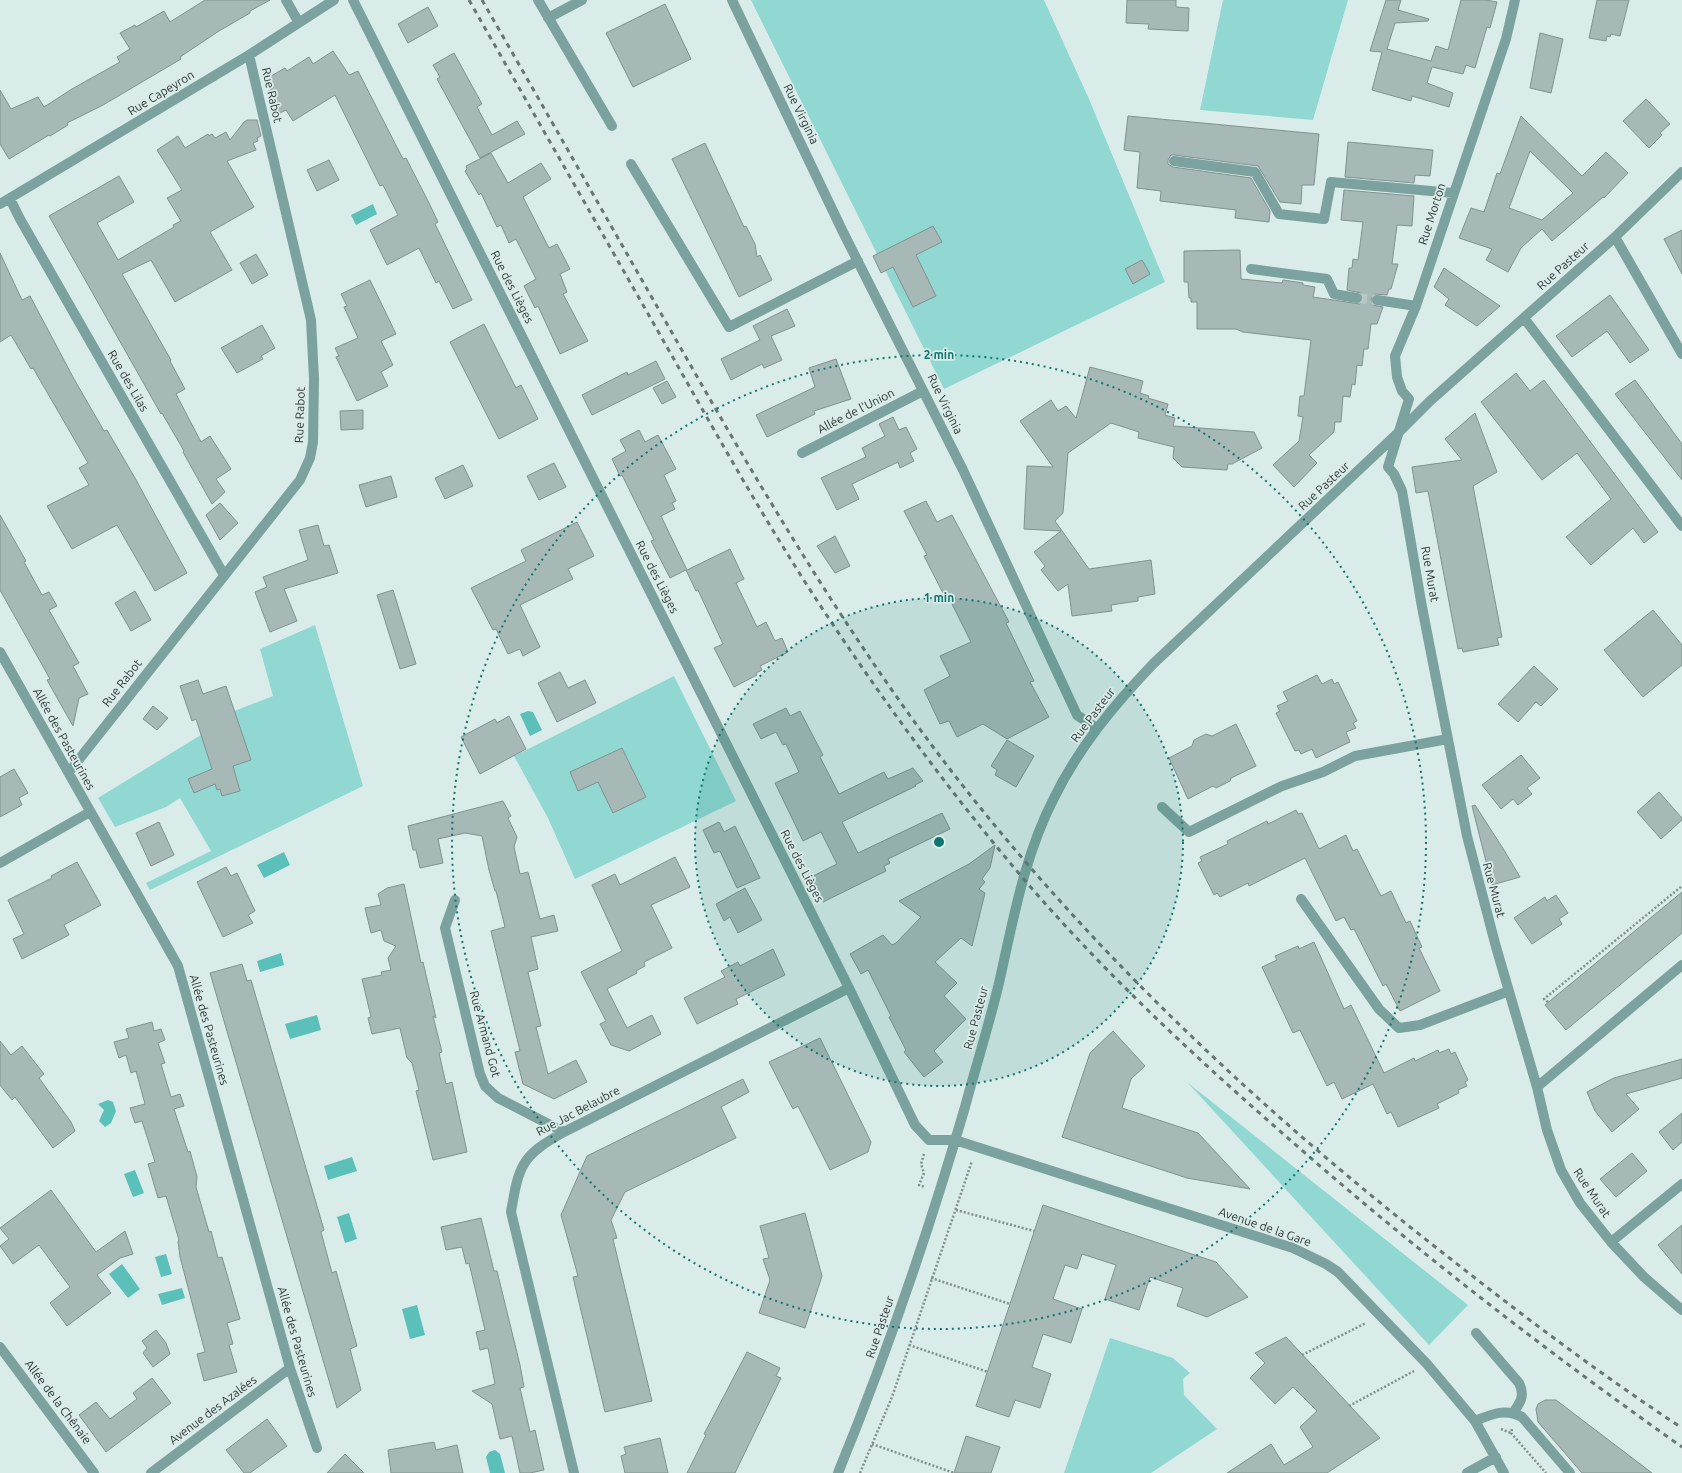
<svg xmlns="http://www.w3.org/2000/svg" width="1682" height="1473" font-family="Ubuntu,sans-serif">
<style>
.green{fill:#91d8d2}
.water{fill:#5bc0b9}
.building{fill:#a6b9b7;stroke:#819290;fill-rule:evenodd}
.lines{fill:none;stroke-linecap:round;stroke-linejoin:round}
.minor-tunnel{stroke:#b7c8c6;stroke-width:10;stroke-dasharray:10 5;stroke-linecap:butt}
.path{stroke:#818e8d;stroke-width:2.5;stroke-dasharray:2 2;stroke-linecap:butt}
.minor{stroke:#7ba29e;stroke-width:10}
.rail{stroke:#6a7674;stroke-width:3;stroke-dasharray:5 5;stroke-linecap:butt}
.ring{fill:none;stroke:#0f766e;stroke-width:2;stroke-dasharray:2 4}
.labels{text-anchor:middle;stroke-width:3.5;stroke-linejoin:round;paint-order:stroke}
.street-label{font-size:12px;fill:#2f3736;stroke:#d9ecea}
.centre{fill:#0f766e;stroke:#d9ecea;stroke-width:2}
.ring-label{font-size:12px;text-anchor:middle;font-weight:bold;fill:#0f766e;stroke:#d9ecea;stroke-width:3.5;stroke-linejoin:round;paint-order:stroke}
</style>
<rect width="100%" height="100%" fill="#d9ecea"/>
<path class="green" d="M751 0H1044L1089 99 1165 282 944 389Z
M1223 0H1348L1313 120 1200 110Z
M315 625 363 786 150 890 146 883 211 851 180 798 166 807 115 827 98 798 209 730 219 717 273 696 260 649Z
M674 676 736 801 575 879 548 818 514 756Z
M1188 1083 1468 1305 1429 1345Z
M1110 1338 1173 1358 1190 1373 1183 1379 1184 1395 1217 1429 1151 1473H1064Z"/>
<path class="water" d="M373 204 377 214 356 225 351 215Z
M528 711 533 712 542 730 530 736 520 714Z
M284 852 290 865 264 878 257 865Z
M281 953 284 965 260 972 257 961Z
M317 1015 321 1030 290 1039 285 1024Z
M108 1100 113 1102 116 1111 111 1123 105 1127 99 1121 104 1110 98 1104Z
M352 1157 357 1171 328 1180 324 1166Z
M135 1170 144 1193 133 1197 124 1174Z
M349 1213 357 1239 345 1243 337 1217Z
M166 1254 172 1274 161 1277 155 1257Z
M122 1264 140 1289 128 1298 109 1274Z
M182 1288 185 1298 162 1305 158 1294Z
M417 1305 425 1335 410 1339 402 1309Z
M495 1450 500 1454 505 1473H490L486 1457 489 1452Z"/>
<path class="building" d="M205 0H270L250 11V13L219 31 180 57 181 59 103 105 67 123 68 125 50 136 49 135 9 159 0 144V90L11 109 38 97 44 107 72 89 120 62 117 57 130 49 120 33 135 25 136 27 164 11 170 22Z
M1127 0H1176V7L1189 8 1188 31 1148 29 1149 24 1126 23Z
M1386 0H1401L1398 10 1429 19 1428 21 1395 23 1387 49 1431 61 1436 46 1448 50 1461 0H1486L1497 2 1490 28 1487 27 1475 68 1466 65 1463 74 1432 67 1427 83 1453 93 1449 107 1412 96 1411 101 1372 90 1382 52 1370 51Z
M1597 0H1629L1620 36 1611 34 1610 37 1607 36 1606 41 1589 38Z
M665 4 691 59 633 87 606 33Z
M428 7 438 26 408 43 398 24Z
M1540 33 1563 39 1551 93 1530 88Z
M333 51 349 75 358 71 403 159 406 158 429 203 438 222 435 224 472 300 453 309 439 281 436 283 419 248 387 265 370 230 398 215 383 185 380 186 335 95 293 121 286 110 280 113 267 92 272 89 266 79 285 68 287 71 309 57 313 64Z
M454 53 482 104 477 107 492 135 517 121 525 134 480 158 437 79 440 77 433 65Z
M1646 99 1670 124 1660 133 1662 135 1649 148 1623 121Z
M1128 116 1319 134 1314 185H1302L1301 204 1280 202 1258 166 1174 155H1171L1168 160V164L1173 167 1251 178 1270 211 1269 222 1235 218 1236 210 1160 201 1161 191 1137 188 1140 152 1124 150Z
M1521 116 1582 176 1606 152 1628 173 1604 198 1603 197 1552 241 1542 229 1521 248 1508 272 1486 260 1492 249 1459 238 1471 208 1484 212 1497 173 1500 174ZM1530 151 1573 193 1542 220 1509 208Z
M247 120H257L261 136 257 138 258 141 253 143 256 150 227 161 254 207 210 232 232 270 175 302 151 260 122 274 171 360 170 361 185 389 176 394 201 442 210 436 231 469 216 479 225 492 212 504 183 452 184 451 162 413 161 414 49 216 119 176 134 202 97 223 118 260 174 227 173 225 181 221 167 198 182 190 157 150 178 136 185 148 208 134 209 136 212 134 215 138 226 132 230 140 244 122Z
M1348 142 1433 150 1430 176 1415 175 1414 183 1345 177Z
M705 143 744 227 746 226 755 244 757 257 760 255 772 280 739 297 672 159Z
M491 153 508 183 541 163 551 179 523 197 549 248 557 244 570 269 560 274 567 292 563 294 588 341 560 354 538 306 535 308 524 286 536 279 516 239 509 243 501 225 497 227 481 193 479 195 465 171 467 169 466 166Z
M329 160 339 180 317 191 307 170Z
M1344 190 1414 196 1412 226 1397 225 1392 264H1398L1391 289H1389L1387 295 1375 294 1371 299 1373 305 1383 307 1377 324H1371L1368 349H1364L1362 366 1357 365 1355 385 1352 384 1350 397 1343 396 1341 422H1335L1334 432 1309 455 1317 463 1294 487 1273 465 1299 441 1303 417 1298 416 1300 396H1304L1311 340 1243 332 1236 329H1197V302H1191V298H1189L1188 282H1184V251L1240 250 1241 279 1282 283 1283 280 1303 283V285L1315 287 1313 297 1360 304 1363 299 1361 293 1347 290 1349 268H1352L1353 259 1358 260 1363 222 1341 220Z
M933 226 942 242 916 255 936 296 913 307 893 267 881 273 873 256Z
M1682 230V274L1664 239Z
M0 253 22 300 30 296 74 379 104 431 107 430 135 478 187 573 155 591 117 525 72 549 47 506 89 485 79 468 88 463 33 368 31 369 11 335 0 342Z
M256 254 268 275 252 284 240 263Z
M1142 260 1150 274 1133 284 1125 269Z
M1444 268 1500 306 1477 326 1445 305 1449 299 1434 287Z
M370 280 396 334 381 341 393 365 381 372 388 386 357 401 336 357 339 356 335 348 358 338 344 307 347 306 341 294Z
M1610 295 1649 350 1630 363 1607 331 1572 357 1556 336Z
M787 309 795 326 771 336 782 360 764 368 762 364 731 380 721 359 760 340 753 326Z
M484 324 516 388 521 385 538 419 499 439 450 342Z
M262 325 275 348 261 356 263 359 237 373 221 348Z
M836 359 851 399 814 411 815 414 767 437 756 415 815 387 809 368Z
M656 361 665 379 592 415 582 395 627 372 628 375Z
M1090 367 1143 381 1140 393 1149 396 1148 398 1168 404 1165 415 1175 418 1173 426 1254 432 1262 448 1232 464H1228L1227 470 1182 467 1173 458 1174 447 1138 438 1139 432 1111 423 1068 453 1063 513 1055 521 1089 569 1151 560 1155 594 1138 597V601L1111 605 1112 611 1072 616 1068 584 1058 591 1041 570 1045 566 1034 552 1061 531 1024 529 1027 466 1053 467 1020 421 1051 400 1058 411 1066 406 1076 418Z
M1516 373 1530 391 1544 380 1658 532 1644 543 1633 528 1591 565 1566 537 1611 499 1577 453 1542 480 1481 402Z
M1635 380 1682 444V480L1615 394Z
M667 381 676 397 662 404 653 388Z
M363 410V429L341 430 340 411Z
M1475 413 1497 472 1473 486 1502 637 1497 638 1499 645 1463 652 1462 648 1458 649 1428 491 1416 493 1412 467 1462 460 1445 439Z
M893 417 899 430 906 427 917 449 910 453 914 461 900 468 898 462 852 484 859 499 837 510 821 478 866 457 862 448 885 436 879 424Z
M639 430 645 442 658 435 676 469 664 475 676 501 672 503 675 509 661 516 687 570 730 549 744 579 736 583 757 627 766 622 775 641 782 638 788 652 760 666 762 670 756 673 757 675 734 687 714 648 723 644 698 590 696 591 686 570 670 578 651 541 654 540 622 475 620 476 612 459 626 451 620 440Z
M554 463 566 487 539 500 527 476Z
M463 465 473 486 445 499 435 478Z
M391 476 397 497 366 507 359 485Z
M926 501 937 522 952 515 1009 622 1006 623 1034 681 1030 682 1049 717 1007 739 983 724 957 737 949 721 940 724 924 690 950 676 940 656 971 642 948 596 945 597 924 556 927 555 904 511Z
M220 503 238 523 220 540 206 515Z
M0 515 26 561 24 562 42 595 49 592 57 606 49 610 79 663 73 666 88 694 79 698 73 726 47 680 50 679 0 590Z
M577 522 594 556 568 569 573 579 520 605 540 647 523 656 520 649 508 654 496 629 493 630 471 588 526 561 521 550Z
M318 525 324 546 329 545 338 573 284 589 297 621 270 632 255 592 267 587 263 577 308 560 299 530Z
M835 536 850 566 835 573 817 546Z
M393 590 416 664 400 669 377 595Z
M135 591 151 620 131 631 115 603Z
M1653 610 1682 645V665L1643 697 1604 650Z
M1534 666 1558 689 1541 706 1536 702 1518 722 1498 704Z
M560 672 568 688 585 680 596 703 557 722 538 683Z
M1317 675 1322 684 1332 679 1334 684 1338 682 1357 721 1353 723 1356 728 1346 732 1350 742 1316 758 1312 749 1301 754 1299 750 1295 751 1276 713 1280 711 1277 706 1288 701 1283 692Z
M198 680 203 694 226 686 251 760 233 766 240 791 222 796 220 789 217 790 215 784 194 793 188 779 212 769 196 719 192 721 180 686Z
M153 706 168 718 157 730 143 719Z
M786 708 790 716 800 711 823 755 820 757 839 794 884 772 888 779 913 768 923 781 915 785 916 786 842 822 858 853 942 813 950 829 888 859 890 863 884 866 886 871 823 902 811 877 837 864 821 832 803 841 775 783 799 772 786 744 783 745 776 732 761 739 753 724Z
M509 716 526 749 480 774 461 737 495 719 497 723Z
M1236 724 1256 766 1231 778 1230 781 1216 788 1213 786 1188 799 1169 758 1192 746 1194 740 1206 734 1212 736Z
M1007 740 1034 756 1016 787 995 775 997 770 991 766Z
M622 748 646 797 613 813 598 782 578 791 570 772Z
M1521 755 1540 778 1527 788 1532 794 1518 805 1513 799 1501 809 1482 785Z
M14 769 28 793 19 798 22 805 0 817V777Z
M1659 792 1682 818V820L1661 839 1637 812Z
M503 801 511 816 508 818 517 837 514 847 520 874 528 872 540 919 554 915 558 931 531 937 538 969 528 972 541 1026 536 1027 548 1074 576 1060 587 1082 554 1099 523 1084 515 1052 520 1051 491 931 505 927 496 891H495L489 870 482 836 465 833 438 839 443 863 420 868 416 850H413L408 826Z
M1475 805 1504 850 1520 877 1492 885 1472 806Z
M1296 810 1298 814 1302 813 1319 849 1346 835 1353 851 1357 849 1381 896 1391 891 1406 923 1410 921 1422 947 1419 948 1440 991 1400 1011 1386 984 1383 986 1354 929 1351 930 1344 917 1336 921 1305 858 1249 886 1248 883 1220 897 1217 893 1214 895 1198 863 1202 861 1200 857 1228 844 1227 841 1267 821 1268 824Z
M159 822 174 855 151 866 136 833Z
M719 822 724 832 735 826 760 878 737 888 720 851 714 853 703 830Z
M995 845 990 868 982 879 985 882 979 889 985 893 972 946 961 938 935 962 957 983 944 996 966 1019 934 1051 943 1062 924 1077 904 1052 906 1050 889 1017 891 1016 868 970 861 974 850 954 883 935 892 945 896 943 921 917 899 901 969 864Z
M675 857 690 887 651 905 672 948 644 962 645 966 636 971 637 973 607 989 627 1028 652 1015 661 1034 629 1051 611 1045 600 1024 606 1021 581 972 622 951 592 885 615 874 620 885Z
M77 862 101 905 64 925 69 935 22 959 13 939 24 934 8 900 52 878 51 876Z
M226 867 231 876 237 873 255 911 248 915 253 923 223 937 197 882Z
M404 884 421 963 423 962 436 1018 433 1016 442 1052 439 1053 446 1084 452 1082 467 1152 433 1160 416 1091 419 1090 412 1063 407 1058 400 1028 372 1034 368 1018 371 1017 362 979 382 975 381 972 391 970 388 958 396 946 384 941 381 930 371 933 365 908 381 905 378 894 387 888Z
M745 888 762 920 738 933 730 917 724 921 716 904Z
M1682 892V933L1566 1030 1545 1005Z
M1556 895 1568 913 1559 919 1562 924 1532 944 1514 918 1545 897 1547 901Z
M1314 942 1344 1009 1351 1005 1384 1073 1414 1058 1415 1061 1438 1050 1439 1053 1449 1049 1451 1054 1455 1052 1460 1063 1468 1080 1465 1082 1467 1086 1458 1090 1459 1093 1437 1104 1439 1108 1398 1127 1391 1112 1387 1114 1373 1084 1342 1099 1334 1082 1327 1086 1300 1030 1293 1033 1262 967 1277 960 1275 956 1298 946 1299 949Z
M773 949 785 975 736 999 738 1004 697 1024 684 998 725 977 721 971 738 962 740 966Z
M242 964 247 981 251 980 324 1230 321 1232 332 1273 336 1271 357 1346 350 1349 361 1390 337 1408 210 973Z
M152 1022 154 1031 161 1029 165 1040 158 1043 165 1063 161 1064 171 1097 180 1094 184 1106 174 1109 188 1152 190 1151 197 1177 196 1187 209 1232 211 1231 218 1258 222 1257 240 1319 227 1323 233 1344 229 1345 237 1372 204 1381 197 1354 205 1352 180 1257 178 1241 179 1240 166 1196 158 1198 148 1164 155 1162 142 1121 135 1123 130 1108 145 1104 136 1071 131 1073 126 1055 119 1058 114 1042 129 1038 126 1029Z
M1113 1031 1145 1066 1131 1079 1122 1108 1198 1133 1250 1189 1187 1178 1062 1137 1090 1053Z
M820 1038 871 1142 868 1152 830 1170 798 1106 793 1109 769 1062Z
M0 1041 11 1055 22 1046 44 1074 39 1078 71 1122 75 1131 53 1148 15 1097 12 1100 0 1085Z
M1682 1059V1078L1626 1094 1639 1109 1612 1132 1595 1111 1587 1092 1614 1078Z
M743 1079 749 1092 721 1107 736 1138 625 1192 611 1220 617 1238 613 1239 652 1401 605 1412 573 1277 578 1276 561 1215 587 1156Z
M1682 1113V1142L1673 1150 1659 1132Z
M1632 1153 1647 1171 1616 1197 1600 1179Z
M51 1190 96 1252 125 1231 133 1254 120 1258 97 1275 111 1293 67 1326 50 1303 70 1287 39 1245 13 1264 0 1246 9 1239 0 1228Z
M1043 1205 1216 1262 1248 1297 1207 1317 1177 1306 1183 1288 1150 1277 1139 1310 1105 1299 1116 1265 1082 1254 1077 1269 1065 1265 1053 1299 1082 1309 1071 1343 1043 1334 1032 1367 1051 1374 1040 1408 1015 1400 1009 1417 976 1406Z
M805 1213 822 1276 805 1328 759 1313 770 1280 763 1259 769 1258 760 1226Z
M481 1218 494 1271H497L520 1365 524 1387 520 1388 530 1432 535 1430 544 1470 530 1473H520L512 1436 500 1439 492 1404 472 1391 495 1384 488 1348 480 1350 478 1340 476 1332 485 1330 469 1263 466 1264 462 1247 446 1250 441 1227Z
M1682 1225V1274L1658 1245Z
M156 1330 166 1343 170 1354 153 1367 143 1353 147 1348 142 1341Z
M1286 1337 1380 1438 1327 1473H1227L1271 1444 1284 1465 1313 1447 1300 1427 1317 1411 1293 1387 1275 1404 1250 1378 1265 1363 1255 1353Z
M747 1352 780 1368 776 1376 781 1378 735 1473H687L706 1435 704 1434Z
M152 1378 171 1403 106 1452 79 1415 96 1402 110 1419 137 1399 133 1393Z
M1545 1400H1556L1652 1473H1582L1538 1422 1536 1409 1538 1404Z
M267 1419 287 1446 250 1473H244L226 1450Z
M966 1436 1000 1447 991 1473H954Z
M660 1438 668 1473H625L621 1456 626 1454 624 1447Z
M434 1442 436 1450 457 1445 463 1473H391L388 1450Z
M345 1454 364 1473H327Z"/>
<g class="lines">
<path class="minor-tunnel" d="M1357 298 1377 300"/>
<path class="path" d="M1548 1002 1544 999 1682 886
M924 1154 921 1164 924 1173 919 1185 925 1187
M956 1210 1034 1231
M931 1278 1010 1304
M909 1345 988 1372
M1302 1355 1366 1323
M1349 1406 1414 1371
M1501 1429 1511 1433
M1512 1429 1511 1433 1546 1473
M872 1444 954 1473
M860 1473 892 1397 972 1161"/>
<path class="minor" d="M286 0 299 23
M353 0 849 988 915 1125 929 1140H955L1293 1248 1326 1264 1338 1272 1427 1364 1475 1421 1504 1473
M538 0 612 126
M732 0 843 232 963 470 1077 715 1096 728
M1515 0 1506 39 1416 306 1395 356 1397 377 1402 391 1409 399 1388 467 1394 474 1402 491 1422 607 1467 836 1496 947 1537 1087 1547 1130 1561 1170 1580 1203 1611 1242 1644 1277 1682 1310
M548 18 582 0
M1174 161 1255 172 1279 214 1324 219 1331 182 1453 193
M631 164 729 327 858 261
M10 199 20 219 224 575
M0 204 249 55 334 0
M1615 237 1682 354
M1251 269 1327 279 1334 294 1357 298
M1377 300 1416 306
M1524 318 1682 526
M802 453 923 391
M0 652 178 966 290 1368 317 1448
M69 772 300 480 310 458 313 442 314 379 311 320 249 55
M1162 807 1189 832 1282 786 1323 772 1355 756 1448 739
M0 863 90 812
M1301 899 1379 1009 1399 1028 1420 1025 1509 991
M455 900 445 928 480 1074 485 1086 498 1098 564 1132
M1537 1087 1682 965
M1611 1242 1682 1184
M1476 1333 1519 1383C1525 1395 1521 1402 1513 1413
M0 1347 94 1473
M1475 1421C1492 1414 1505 1408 1522 1417L1570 1473
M151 1473 290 1368
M574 1473 511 1212C519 1165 521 1156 564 1132L849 988
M838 1473C887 1353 929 1231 965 1107 976 1066 989 1025 999 983 1013 921 1024 856 1054 798 1079 747 1114 705 1153 664L1398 433 1430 401 1615 237 1682 172
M1467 1473 1496 1457"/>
<path class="rail" d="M469 0C531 109 593 217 655 326 707 417 758 510 816 599 879 695 947 789 1022 877 1103 972 1195 1057 1289 1139 1414 1249 1546 1351 1682 1447
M482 0C547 113 611 226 675 338 749 468 824 596 911 717 1061 925 1250 1103 1452 1260 1527 1319 1603 1376 1682 1428"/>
</g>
<circle cx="939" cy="842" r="244" fill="#0f766e" fill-opacity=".12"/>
<g class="ring">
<circle cx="939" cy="842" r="244"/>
<circle cx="939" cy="842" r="487"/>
</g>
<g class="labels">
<g class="street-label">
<text transform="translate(161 93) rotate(-31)" y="4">Rue Capeyron</text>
<text transform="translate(272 95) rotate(77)" y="4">Rue Rabot</text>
<text transform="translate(801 114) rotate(64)" y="4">Rue Virginia</text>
<text transform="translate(1432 214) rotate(-72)" y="4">Rue Morton</text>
<text transform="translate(1563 266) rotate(-42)" y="4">Rue Pasteur</text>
<text transform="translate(512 287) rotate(63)" y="4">Rue des Lièges</text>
<text transform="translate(128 381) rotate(60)" y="4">Rue des Lilas</text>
<text transform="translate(945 404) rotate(64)" y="4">Rue Virginia</text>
<text transform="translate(856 411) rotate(-27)" y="4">Allée de l'Union</text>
<text transform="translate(300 415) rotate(-88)" y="4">Rue Rabot</text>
<text transform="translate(1324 486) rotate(-43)" y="4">Rue Pasteur</text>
<text transform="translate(1430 574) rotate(80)" y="4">Rue Murat</text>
<text transform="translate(657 577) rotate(63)" y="4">Rue des Lièges</text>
<text transform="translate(122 683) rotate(-52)" y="4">Rue Rabot</text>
<text transform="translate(1093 715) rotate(-53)" y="4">Rue Pasteur</text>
<text transform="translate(64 739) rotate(61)" y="4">Allée des Pasteurines</text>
<text transform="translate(802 866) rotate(63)" y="4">Rue des Lièges</text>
<text transform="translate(1494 890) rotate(75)" y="4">Rue Murat</text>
<text transform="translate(976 1018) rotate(-75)" y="4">Rue Pasteur</text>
<text transform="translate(209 1030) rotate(74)" y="4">Allée des Pasteurines</text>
<text transform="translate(485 1034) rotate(75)" y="4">Rue Armand Got</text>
<text transform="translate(578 1111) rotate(-28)" y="4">Rue Jac Belaubre</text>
<text transform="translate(1592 1193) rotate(56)" y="4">Rue Murat</text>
<text transform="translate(1265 1227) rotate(19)" y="4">Avenue de la Gare</text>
<text transform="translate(880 1327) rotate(-71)" y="4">Rue Pasteur</text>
<text transform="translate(297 1342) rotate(74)" y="4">Allée des Pasteurines</text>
<text transform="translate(58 1402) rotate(53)" y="4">Allée de la Chênaie</text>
<text transform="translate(213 1410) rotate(-37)" y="4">Avenue des Azalées</text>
</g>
</g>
<circle cx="939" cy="842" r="6" class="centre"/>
<g class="ring-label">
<text x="939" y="359">2 min</text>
<text x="939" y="602">1 min</text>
</g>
</svg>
